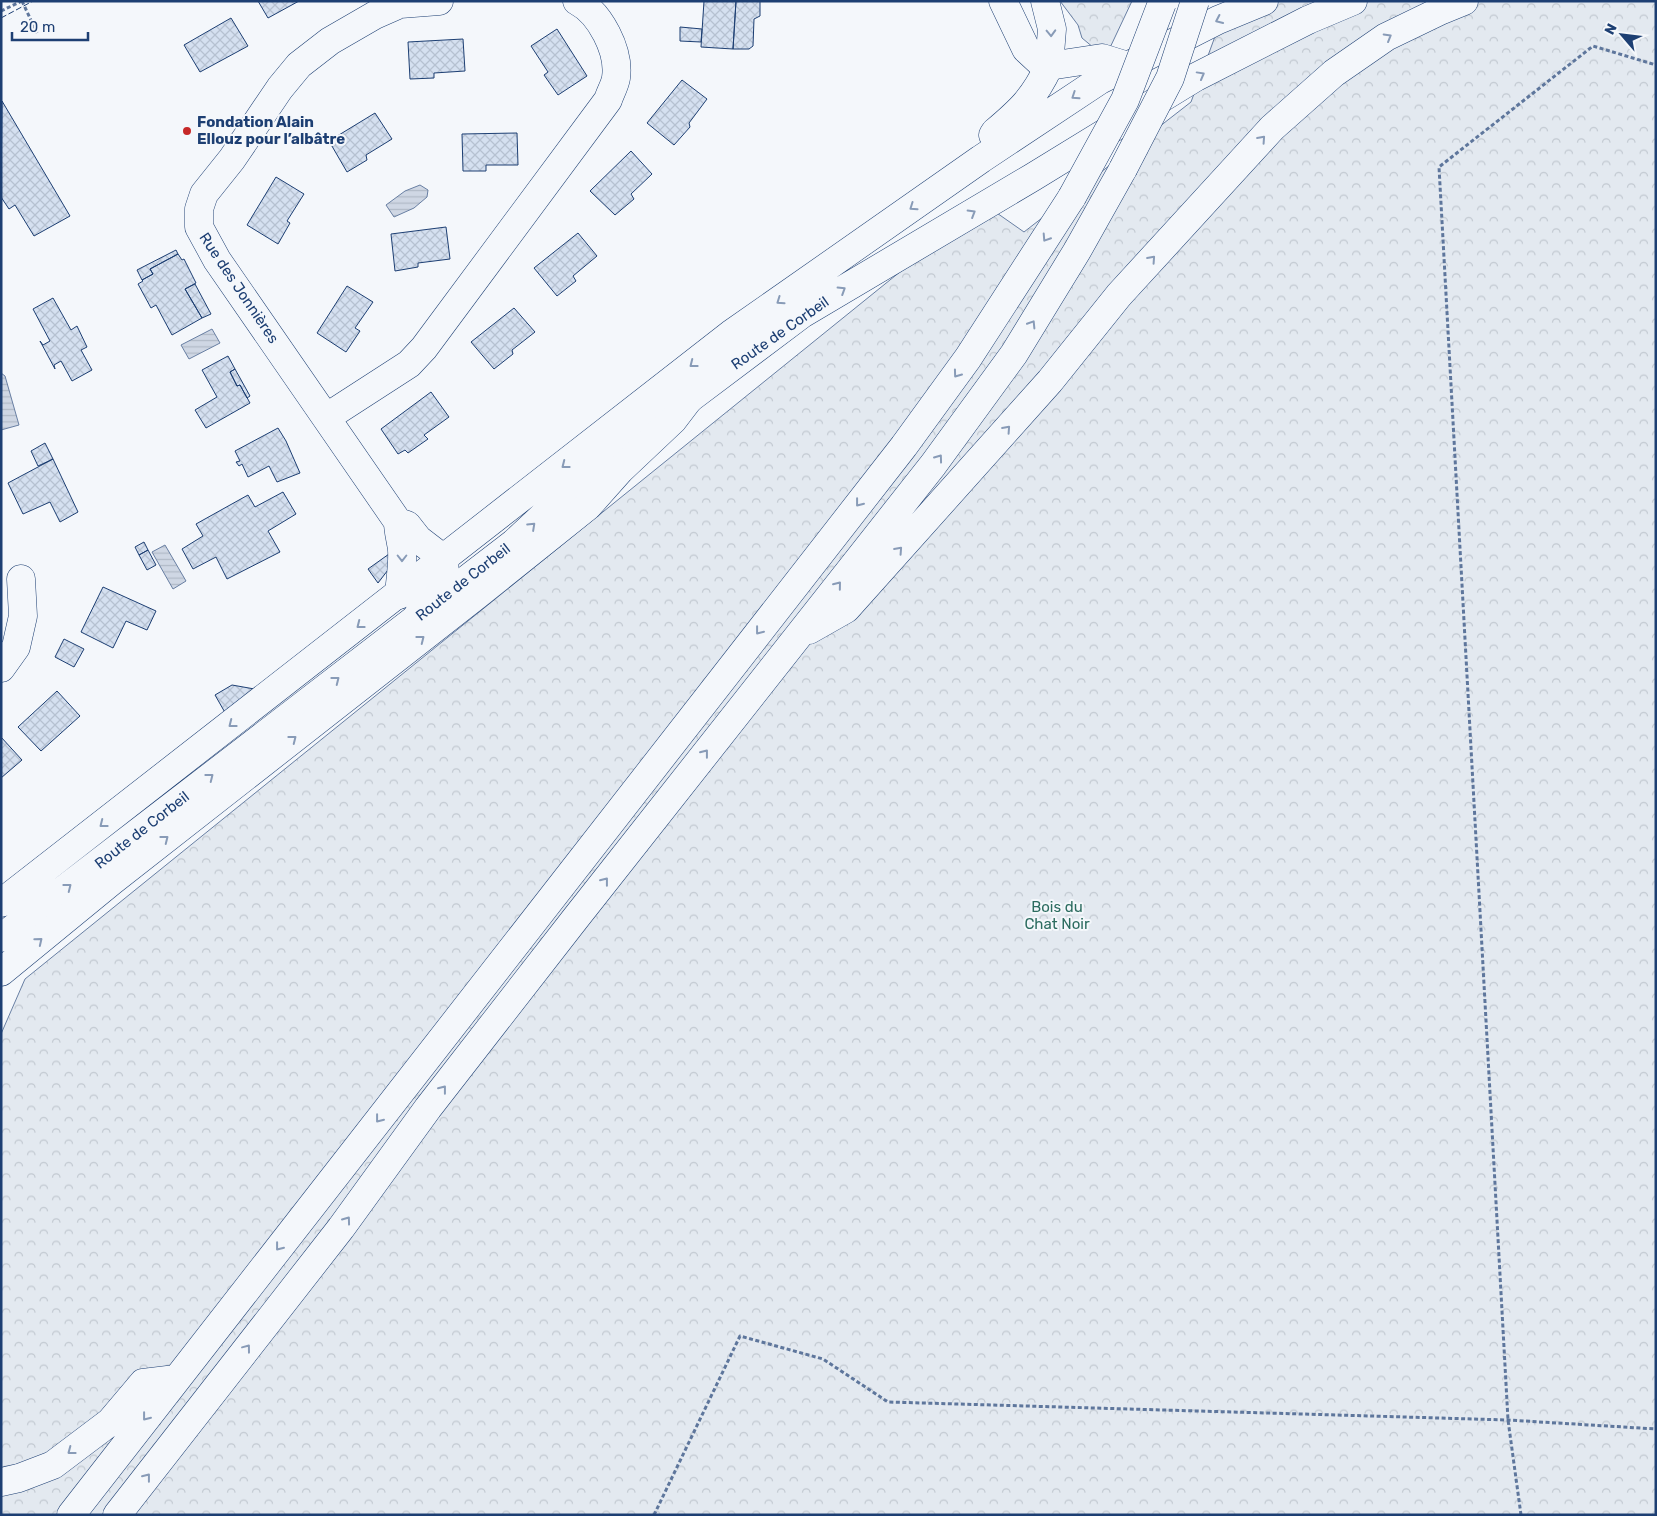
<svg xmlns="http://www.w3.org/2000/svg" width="1657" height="1516" font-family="Rubik,sans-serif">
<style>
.forest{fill:url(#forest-crowns);stroke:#687fa3}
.water{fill:url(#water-rules);stroke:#687fa3}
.building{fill:url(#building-cross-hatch);stroke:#1d3f73}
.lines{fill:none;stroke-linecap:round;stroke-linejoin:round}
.minor-casing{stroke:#1d3f73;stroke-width:29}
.major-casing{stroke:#1d3f73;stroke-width:29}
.highway-casing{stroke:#1d3f73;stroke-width:29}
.path{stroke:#5e769c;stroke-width:3;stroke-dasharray:4 2.5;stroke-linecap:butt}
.minor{stroke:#f4f7fb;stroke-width:28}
.major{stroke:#f4f7fb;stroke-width:28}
.highway{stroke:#f4f7fb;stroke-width:28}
.highway-bridge-casing{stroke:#1d3f73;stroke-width:29;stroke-linecap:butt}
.highway-bridge{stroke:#f4f7fb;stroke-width:28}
.fence{stroke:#1d3f73;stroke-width:1;stroke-dasharray:6 2.5;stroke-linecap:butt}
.oneway{stroke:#889bb7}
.poi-dot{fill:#c62828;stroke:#f4f7fb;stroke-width:2}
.labels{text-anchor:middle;stroke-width:4;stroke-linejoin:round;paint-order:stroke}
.poi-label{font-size:15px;font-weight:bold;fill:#1d3f73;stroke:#f4f7fb;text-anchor:start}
.street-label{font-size:15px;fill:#1d3f73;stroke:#f4f7fb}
.park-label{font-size:15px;fill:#2c6c60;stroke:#f4f7fb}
</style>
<defs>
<pattern id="forest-crowns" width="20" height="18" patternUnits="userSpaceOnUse" patternTransform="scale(1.25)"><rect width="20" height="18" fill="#e3e9f0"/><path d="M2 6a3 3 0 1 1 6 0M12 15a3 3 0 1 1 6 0" fill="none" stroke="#c2c9d1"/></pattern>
<pattern id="water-rules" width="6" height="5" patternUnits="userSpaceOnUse" patternTransform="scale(1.25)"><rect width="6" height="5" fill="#cfd7e4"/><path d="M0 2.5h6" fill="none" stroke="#b1bac7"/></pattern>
<pattern id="building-cross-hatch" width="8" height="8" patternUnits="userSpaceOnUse" patternTransform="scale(1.25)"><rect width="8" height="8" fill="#d5e0f0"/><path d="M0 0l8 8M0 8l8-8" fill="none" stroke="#b6c1d1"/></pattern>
</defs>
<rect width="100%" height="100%" fill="#f4f7fb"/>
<path class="forest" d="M1060 1H1132L1107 54 1094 48 1082 38 1078 25Z
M1228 1H1656V1515H1V1034L25 979 984 204 1024 232 1191 102Z"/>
<path class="water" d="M420 185 428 190 427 197 414 208 394 217 386 205 405 191Z
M212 329 220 343 189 359 181 345Z
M1 373 5 376 19 425 1 430Z
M165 545 186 581 173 589 152 552Z"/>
<path class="building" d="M258 1H299L268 18Z
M704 1H736L733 49 701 47Z
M736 1H760V16L754 19 753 46 749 49H733Z
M231 18 248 46 200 72 184 45Z
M680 27 702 29 701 42 680 41Z
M557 29 587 76 558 95 544 75 548 72 531 46Z
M463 39 465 71 434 73V78L410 79 408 42Z
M682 80 707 99 689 123 690 127 674 145 647 123Z
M2 101 70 216 34 236 15 205 9 209 1 197Z
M375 113 392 139 366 155 367 160 347 172 329 141Z
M517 133 518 165H486V171H463L462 134Z
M631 151 652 174 631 194 634 199 615 215 590 191Z
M276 177 304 194 287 221 290 223 278 244 247 225Z
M446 227 450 259 418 263V267L395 271 391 234Z
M578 233 597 256 573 276 576 281 557 296 534 268Z
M176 250 178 254 150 269 153 274 142 280 137 270Z
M178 254 182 260 184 259 196 283 185 289 202 318 172 335 156 305 151 308 138 284 143 281 142 280 153 274 150 269Z
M195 284 211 314 202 318 185 289Z
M347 286 373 302 355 328 360 331 346 352 317 333Z
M53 298 71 330 77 326 87 347 81 350 92 370 72 381 61 361 54 365 55 369 40 341 43 345 50 341 33 309Z
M514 308 535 332 512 350 513 354 494 369 471 342Z
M228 356 235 369 230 372 237 386 240 385 250 403 206 428 195 410 217 397 202 370Z
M235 369 250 396 247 398 240 385 237 386 230 372Z
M431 392 449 417 424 435 428 439 408 453 405 450 398 454 381 429Z
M278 428 286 441 300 473 277 482 269 466 248 477 242 464 239 466 236 462 240 461 235 451Z
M45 443 53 459 38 466 31 451Z
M53 459 78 512 60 522 50 502 23 514 8 483Z
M283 492 296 514 268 531 280 552 227 579 216 557 193 569 182 549 203 536 196 524 248 495 255 507Z
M144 542 148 550 139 555 135 547Z
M148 550 156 565 147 570 139 555Z
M389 554 391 566 378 583 368 569Z
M103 587 156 611 147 630 126 621 113 648 81 632Z
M64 639 84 649 74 667 55 657Z
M232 685 260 690 227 716 215 695Z
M57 691 80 716 41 751 18 727Z
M1 737 22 760 1 778Z"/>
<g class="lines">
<defs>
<path id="minor" d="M1003 1 1026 49 1040 62 1049 66 1102 58 1128 66
M327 417 409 364 424 348 608 100C610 93 615 85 616 78 620 51 600 13 577 1
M398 522 407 525 418 539 444 559 445 574 431 591 417 617
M399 595C400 580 403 565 402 550 401 540 398 532 398 522L217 260 199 227V209L204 194 232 159 280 88 299 65 330 41 375 15 400 4 439 1
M1 668 16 647 23 616 21 579"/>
<path id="major" d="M993 135 995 132C1021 110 1034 98 1049 66
M1 903 731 334 981 159 1100 80 1218 20 1264 1
M1 938 514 543 614 450 665 409 689 399 802 314 1033 177 1196 77 1308 20 1353 1"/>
<path id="highway" d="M1045 1 1052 29 1049 66
M809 630 846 609 1050 381 1119 295 1272 128 1334 73 1386 37 1442 10 1464 1
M1 972 112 881 477 595 588 506 620 470 673 420 689 399
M1 1482 19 1478 53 1465 110 1422 143 1383 176 1379
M71 1515 904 446 968 358 1072 197
M117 1515 341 1228 428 1108 575 919 933 465 1014 354 1077 251 1123 169"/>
</defs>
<use href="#minor" class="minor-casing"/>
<use href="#major" class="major-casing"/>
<use href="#highway" class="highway-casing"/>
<path class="path" d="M22 1 37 33
M1 11 22 1
M654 1515 740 1336 823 1359 888 1402 1508 1420 1656 1429
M1521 1515 1508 1420 1439 167 1593 46 1656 65"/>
<use href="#minor" class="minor"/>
<use href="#major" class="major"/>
<use href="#highway" class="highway"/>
<defs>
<path id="highway-bridge" d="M1123 169 1170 78 1195 1
M1072 197 1125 100 1162 3"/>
</defs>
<use href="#highway-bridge" class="highway-bridge-casing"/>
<use href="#highway-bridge" class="highway-bridge"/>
<path class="fence" d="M1 18 33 1"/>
</g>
<defs><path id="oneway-chevron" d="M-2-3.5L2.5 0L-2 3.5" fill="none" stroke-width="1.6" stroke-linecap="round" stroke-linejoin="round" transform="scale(1.25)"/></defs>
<g class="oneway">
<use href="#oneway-chevron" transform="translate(1219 20) rotate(155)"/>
<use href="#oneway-chevron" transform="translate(1051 33) rotate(88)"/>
<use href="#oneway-chevron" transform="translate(1388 37) rotate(-30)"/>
<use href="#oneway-chevron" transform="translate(1201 75) rotate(-29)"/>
<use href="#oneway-chevron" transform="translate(1075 96) rotate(146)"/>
<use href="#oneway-chevron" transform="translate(1262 139) rotate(-48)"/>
<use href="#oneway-chevron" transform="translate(913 207) rotate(145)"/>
<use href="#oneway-chevron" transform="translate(972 213) rotate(-31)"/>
<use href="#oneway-chevron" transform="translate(1046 238) rotate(123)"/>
<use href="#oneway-chevron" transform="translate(1152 259) rotate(-48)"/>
<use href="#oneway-chevron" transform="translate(842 290) rotate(-32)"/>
<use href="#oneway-chevron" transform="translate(780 301) rotate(145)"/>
<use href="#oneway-chevron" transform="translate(1032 324) rotate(-58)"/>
<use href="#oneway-chevron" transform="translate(693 364) rotate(142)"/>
<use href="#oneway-chevron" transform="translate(957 374) rotate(126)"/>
<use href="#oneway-chevron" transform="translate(1007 429) rotate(-48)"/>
<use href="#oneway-chevron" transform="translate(939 458) rotate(-54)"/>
<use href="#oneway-chevron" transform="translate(565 465) rotate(142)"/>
<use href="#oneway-chevron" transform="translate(859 503) rotate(128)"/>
<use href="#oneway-chevron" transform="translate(532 526) rotate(-43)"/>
<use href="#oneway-chevron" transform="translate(899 550) rotate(-48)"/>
<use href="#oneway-chevron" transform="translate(402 558) rotate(90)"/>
<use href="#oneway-chevron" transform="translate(838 585) rotate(-51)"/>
<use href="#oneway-chevron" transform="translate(360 625) rotate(142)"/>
<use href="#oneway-chevron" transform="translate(759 631) rotate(128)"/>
<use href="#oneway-chevron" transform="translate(421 639) rotate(-38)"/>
<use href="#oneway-chevron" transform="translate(336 680) rotate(-38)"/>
<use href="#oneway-chevron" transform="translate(232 724) rotate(142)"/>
<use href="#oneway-chevron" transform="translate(293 739) rotate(-38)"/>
<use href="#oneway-chevron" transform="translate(705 753) rotate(-52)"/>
<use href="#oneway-chevron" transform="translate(210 777) rotate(-38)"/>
<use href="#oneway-chevron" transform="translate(103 824) rotate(142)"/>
<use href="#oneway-chevron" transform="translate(165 839) rotate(-38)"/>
<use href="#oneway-chevron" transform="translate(605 881) rotate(-52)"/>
<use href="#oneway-chevron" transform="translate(68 887) rotate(-38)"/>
<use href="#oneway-chevron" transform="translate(39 941) rotate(-39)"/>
<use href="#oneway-chevron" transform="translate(443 1089) rotate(-52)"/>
<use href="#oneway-chevron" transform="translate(379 1119) rotate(128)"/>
<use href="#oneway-chevron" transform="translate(347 1220) rotate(-54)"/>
<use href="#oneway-chevron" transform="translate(279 1247) rotate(128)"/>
<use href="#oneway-chevron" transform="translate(247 1348) rotate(-53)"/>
<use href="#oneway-chevron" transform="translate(146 1417) rotate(128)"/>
<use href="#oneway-chevron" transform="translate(71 1451) rotate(143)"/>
<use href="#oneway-chevron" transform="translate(147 1477) rotate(-52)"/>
</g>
<circle class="poi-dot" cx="187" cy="131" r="5"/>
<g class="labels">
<g class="poi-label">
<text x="197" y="127">Fondation Alain<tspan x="197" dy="17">Ellouz pour l’albâtre</tspan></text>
</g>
<g class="street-label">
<text transform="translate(239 288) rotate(56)" y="5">Rue des Jonnières</text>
<text transform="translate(780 333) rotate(-35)" y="5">Route de Corbeil</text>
<text transform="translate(463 582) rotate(-38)" y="5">Route de Corbeil</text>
<text transform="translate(142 830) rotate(-38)" y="5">Route de Corbeil</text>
</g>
<g class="park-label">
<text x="1057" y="912">Bois du<tspan x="1057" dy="17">Chat Noir</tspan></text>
</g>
</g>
<rect width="1657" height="1516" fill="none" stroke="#1d3f73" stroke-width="5"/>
<g transform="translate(1622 35) rotate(298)" stroke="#f4f7fb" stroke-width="4" paint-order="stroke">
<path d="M0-4L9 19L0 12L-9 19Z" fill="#1d3f73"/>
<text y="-8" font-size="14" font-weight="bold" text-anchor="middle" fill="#1d3f73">N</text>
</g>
<path d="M12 32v8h76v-8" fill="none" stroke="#1d3f73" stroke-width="2.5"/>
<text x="20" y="32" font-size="15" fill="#1d3f73" stroke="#f4f7fb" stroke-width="4" paint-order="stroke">20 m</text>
</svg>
